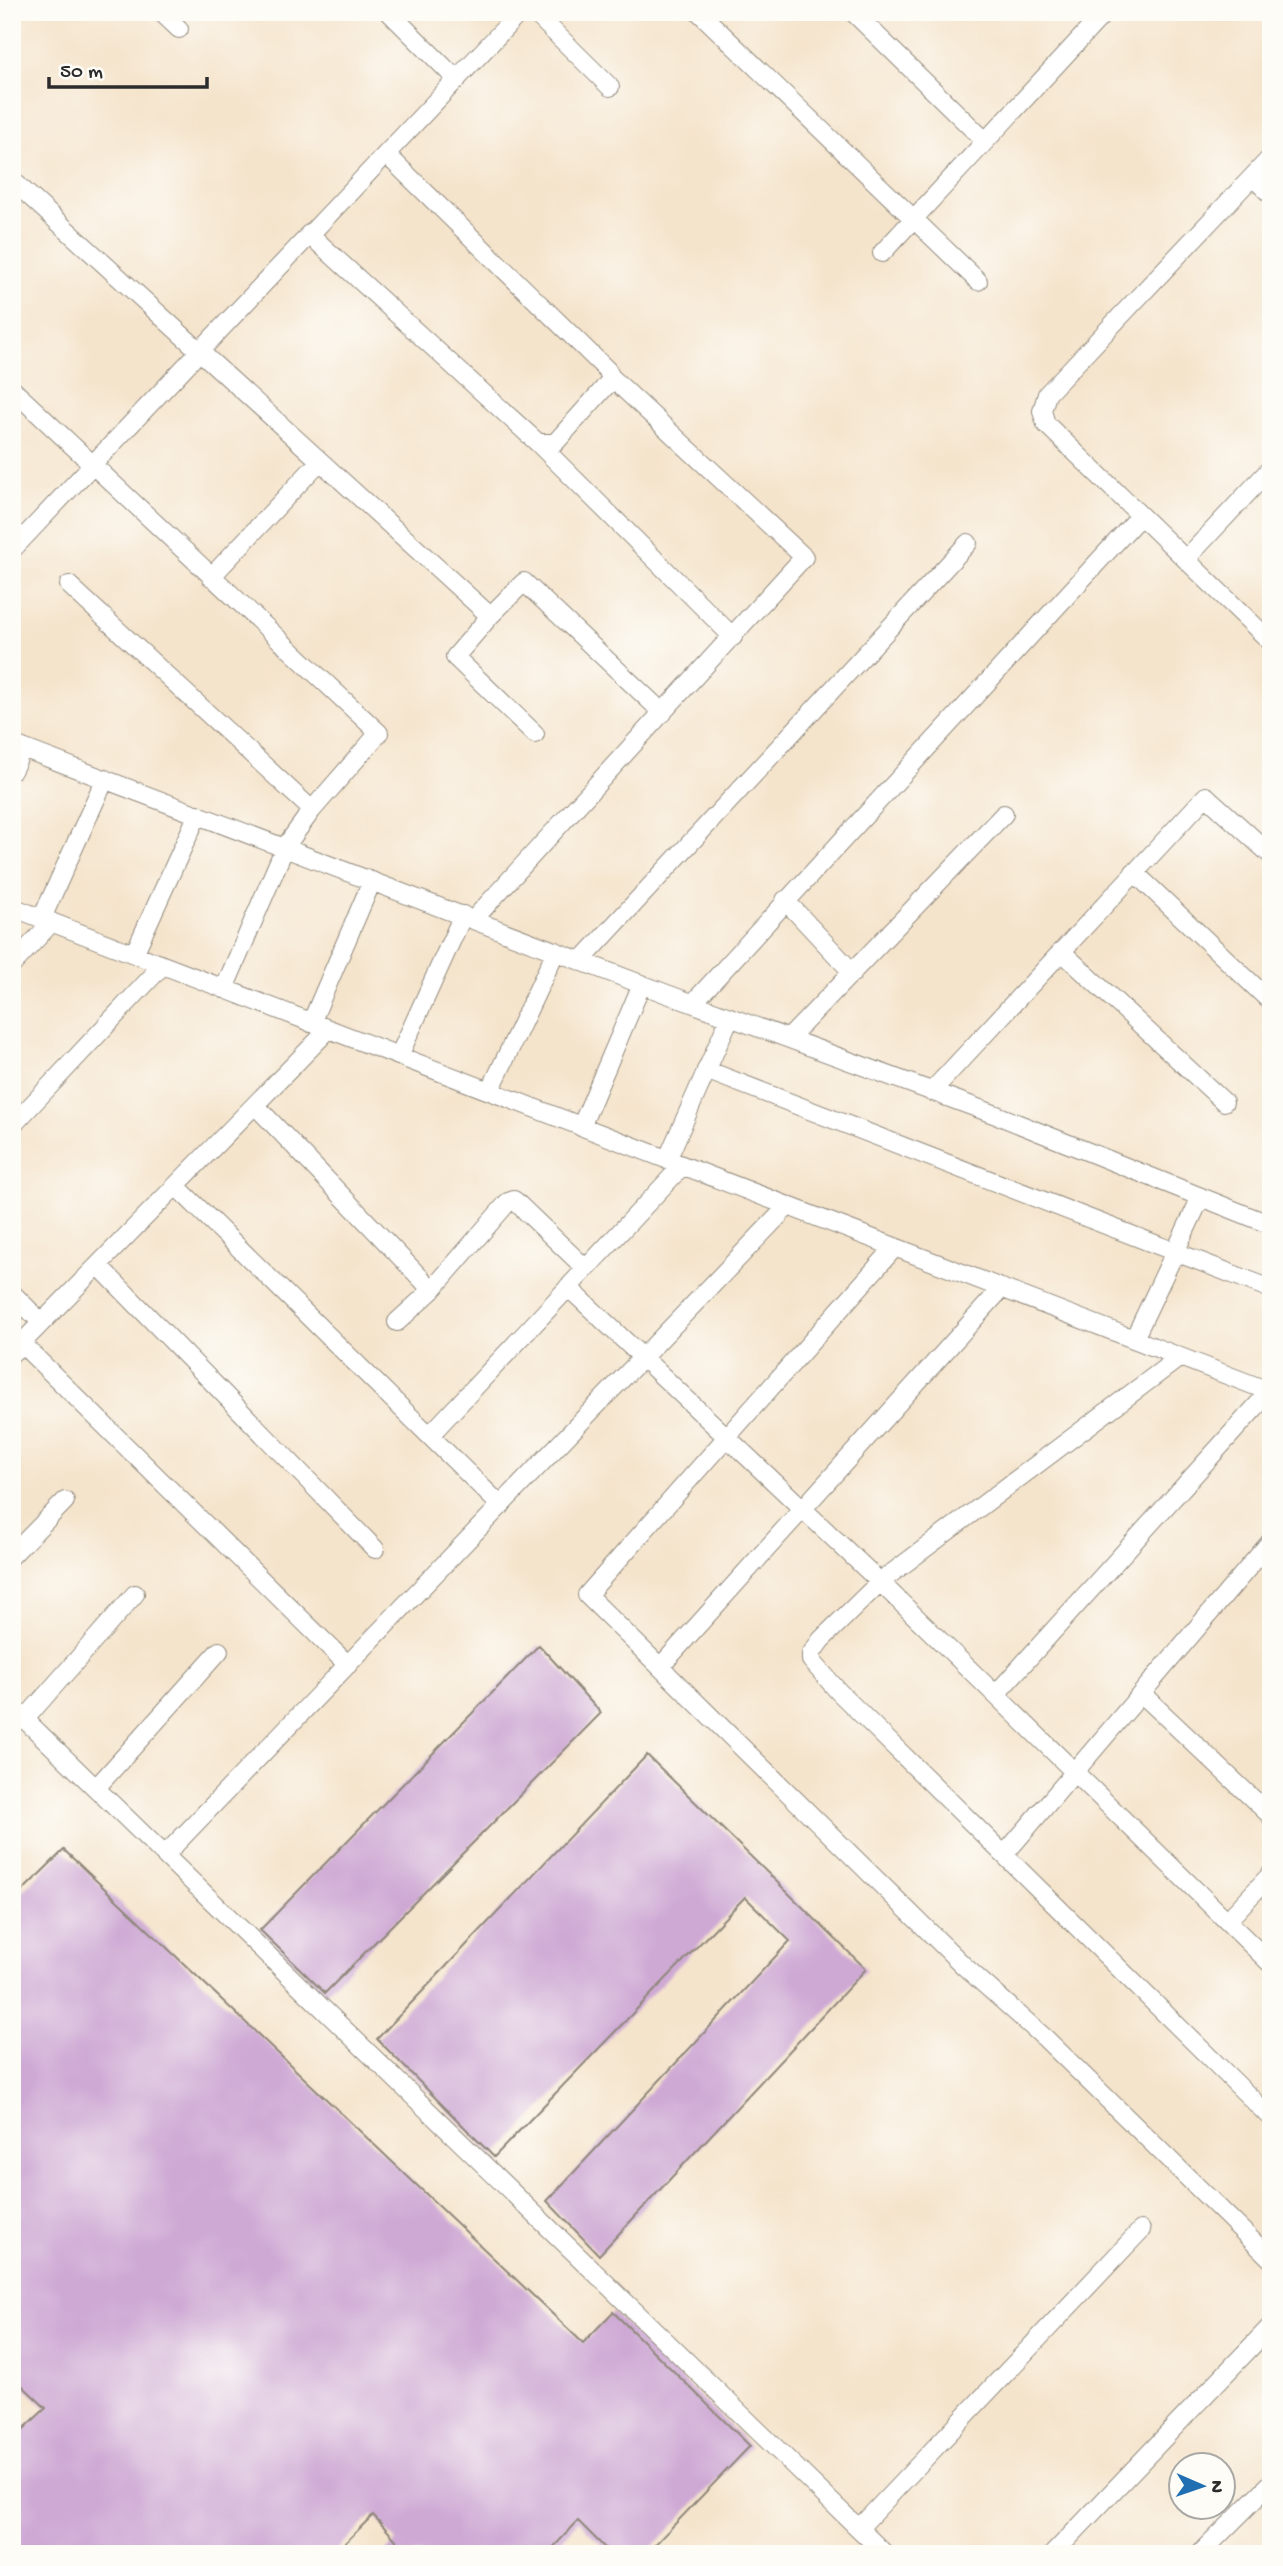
<svg xmlns="http://www.w3.org/2000/svg" width="1283" height="2566" font-family="'Gochi Hand',sans-serif">
<style>
.building{fill:#cea9d4}
.lines{fill:none;stroke-linecap:round;stroke-linejoin:round}
.minor-casing{stroke:#90887c;stroke-width:20}
.minor{stroke:#fff;stroke-width:18}
</style>
<rect width="100%" height="100%" fill="#fdfcf7"/>
<filter id="ink" filterUnits="userSpaceOnUse"><feTurbulence type="fractalNoise" baseFrequency=".0143" numOctaves="2"/><feDisplacementMap in="SourceGraphic" scale="14" xChannelSelector="R" yChannelSelector="G"/><feConvolveMatrix kernelMatrix="1 2 1 2 8 2 1 2 1" color-interpolation-filters="sRGB"/></filter>
<filter id="wash" filterUnits="userSpaceOnUse"><feTurbulence type="fractalNoise" baseFrequency=".00686" numOctaves="4" result="noise"/><feDisplacementMap in="SourceGraphic" scale="28" xChannelSelector="R" yChannelSelector="G"/><feGaussianBlur stdDeviation="1.57" result="paint"/><feColorMatrix in="noise" values="0 0 0 0 0 0 0 0 0 0 0 0 0 0 0 0 0 1.4 0 .05"/><feComposite in="paint" operator="in"/></filter>
<g filter="url(#wash)">
<rect width="100%" height="100%" fill="#f5e4cc"/>
<g id="blocks">
<path class="building" d="M539 1645 601 1713 325 1993 260 1930Z
M647 1755 866 1969 599 2255 547 2201 790 1941 745 1897 494 2157 377 2039Z
M64 1850 583 2343 613 2312 750 2446 646 2554H611L578 2521 547 2554H384L397 2541 373 2515 334 2554H18L12 2547V2440L46 2408 12 2376V1901Z"/>
</g>
</g>
<g filter="url(#ink)">
<use href="#blocks" fill-opacity="0" stroke="#90887c" stroke-width="2"/>
<g class="lines">
<defs>
<path id="minor" d="M161 12 179 29
M389 12 457 80
M534 12 610 87
M699 12 978 281
M853 12 985 141
M386 154 607 370 611 377 804 557 474 919
M1271 157 1047 394 1042 411 1046 424 1271 642
M1253 177 1271 195
M12 180 490 616 524 582 663 713
M309 234 538 443H555L606 386 611 377
M882 253 1105 12
M12 389 379 733 312 810 285 847 224 989
M538 443 733 637
M12 550 520 12
M1186 559 1271 468
M211 577 320 461
M69 585 312 810
M490 616 455 657 535 734
M12 744 667 994 999 1116 1271 1225
M12 771 23 748
M1134 872 1271 1002
M785 900 853 973
M12 907 1271 1392
M42 918 105 779
M1061 951 1224 1102
M134 954 198 814
M581 961 968 543
M12 965 52 922
M693 1003 1140 516
M311 1023 372 881
M790 1037 1004 814
M399 1056 463 915
M706 1070 1271 1289
M490 1091 556 951
M931 1092 1206 796 1271 855
M255 1105 432 1290 508 1202 514 1200 585 1268
M12 1126 161 967
M581 1127 642 984
M667 1160 730 1017
M176 1186 501 1506
M895 1247 587 1595 964 1966 1046 2039 1271 2259
M98 1265 375 1549
M568 1287 880 1582 1271 1964
M12 1293 41 1322
M397 1322 432 1290
M1134 1339 1201 1197
M22 1344 348 1665
M12 1353 329 1029
M1180 1357 880 1582 821 1640 811 1654V1660L838 1691 1271 2118
M430 1435 682 1166
M12 1555 65 1501
M661 1666 1002 1288
M996 1694 1270 1391
M1142 1694 1271 1816
M12 1707 885 2554
M25 1719 135 1594
M96 1788 219 1651
M165 1855 788 1206
M1004 1855 1271 1541
M1227 1921 1271 1874
M859 2528 1141 2230
M1053 2554 1271 2326
M1200 2554 1271 2483"/>
</defs>
<use href="#minor" class="minor-casing"/>
<use href="#minor" class="minor"/>
</g>
</g>
<rect width="1283" height="2566" fill="none" stroke="#fdfcf7" stroke-width="42"/>
<g transform="translate(1202 2486) rotate(92)"><circle r="33" fill="#fdfcf7" stroke="#a9a8a5" stroke-width="2"/>
<path d="M0-5L12 26L0 18L-12 26Z" fill="#1f6fb2"/>
<text y="-10" font-size="19" font-weight="bold" text-anchor="middle" fill="#2b2b2b">N</text>
</g>
<path d="M49 77v10h158v-10" fill="none" stroke="#2b2b2b" stroke-width="3.5"/>
<text x="60" y="77" font-size="21" fill="#2b2b2b" stroke="#fdfcf7" stroke-width="5" paint-order="stroke">50 m</text>
</svg>
